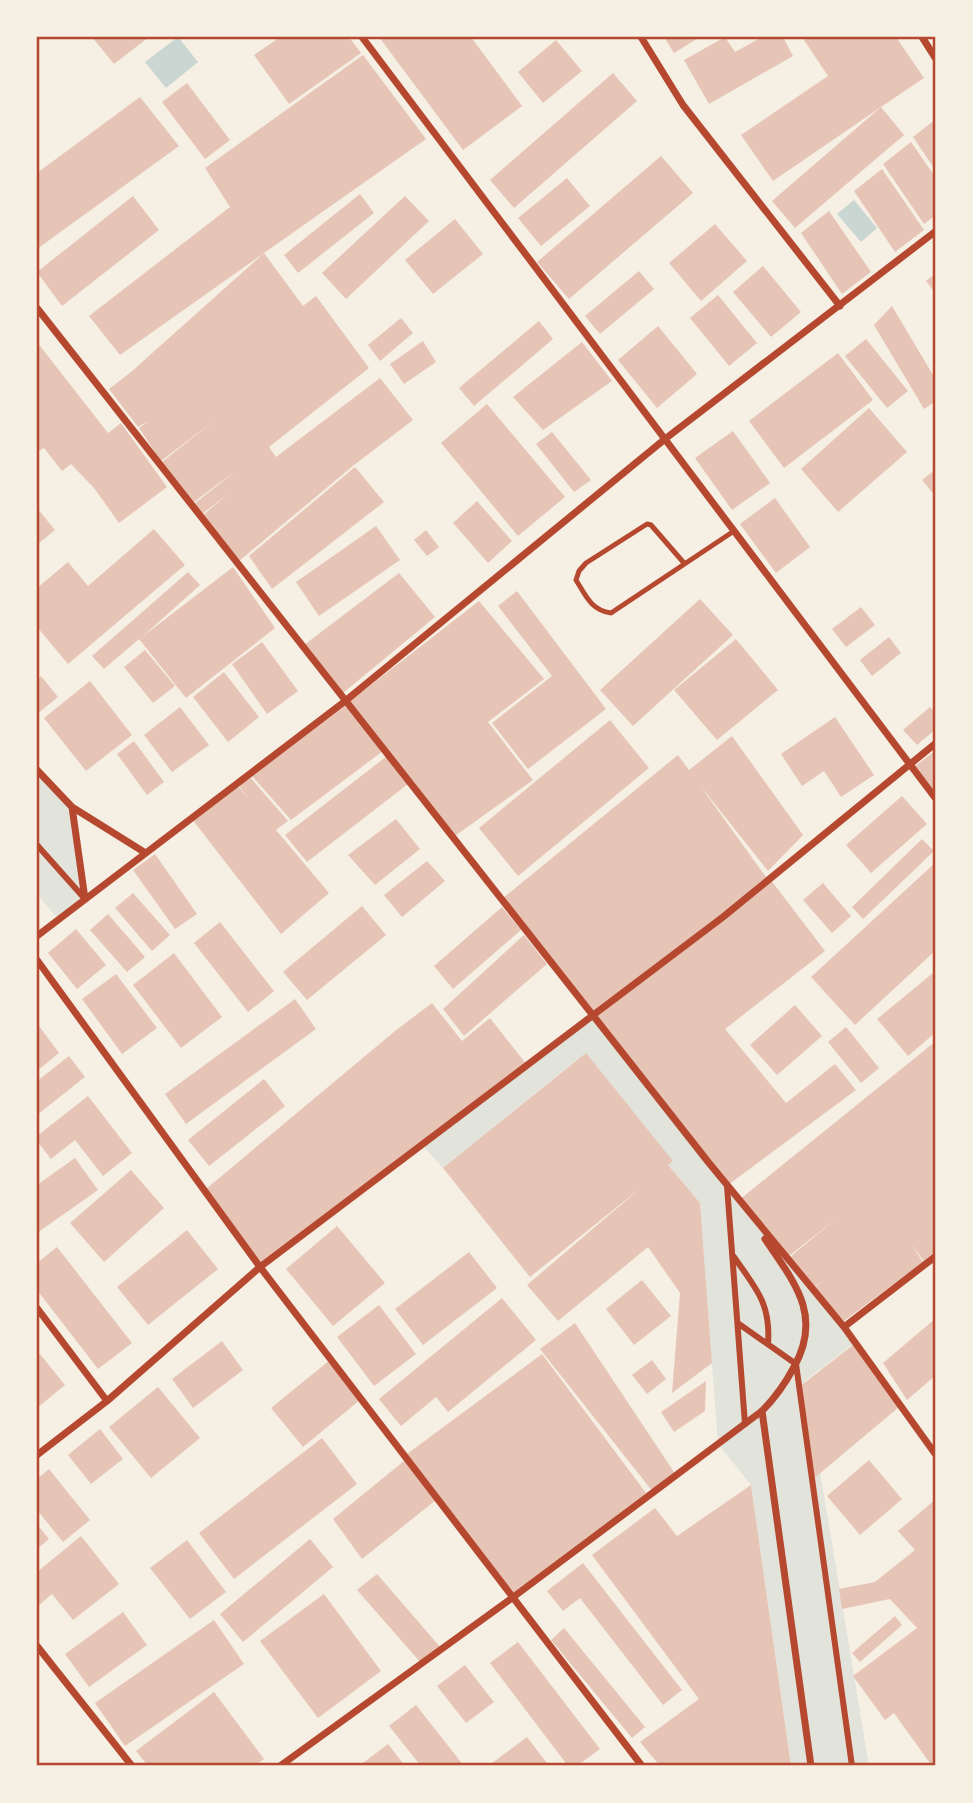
<svg xmlns="http://www.w3.org/2000/svg" width="973" height="1803" font-family="'Noto Serif',serif">
<style>
.green{fill:#e2e4dc}
.water{fill:#c9d6d2}
.building{fill:#e6c5b7}
.lines{fill:none;stroke-linecap:round;stroke-linejoin:round}
.service{stroke:#b5482f;stroke-width:5}
.pedestrian{stroke:#b5482f;stroke-width:6}
.minor{stroke:#b5482f;stroke-width:7}
.neatline{fill:none;stroke:#b5482f;stroke-width:2.5}
</style>
<rect width="100%" height="100%" fill="#f6efe4"/>
<path class="green" d="M37 770 72 807 85 899 58 919 37 894Z
M593 1016 853 1344 805 1381 869 1766H791L751 1485 718 1444 700 1203 578 1059 443 1168 422 1145Z"/>
<path class="water" d="M178 37 198 62 166 88 145 62Z
M854 200 877 228 861 242 837 214Z"/>
<path class="building" d="M92 37H149L114 64Z
M280 37H349L361 53 289 104 254 55Z
M379 37H471L522 106 463 150Z
M664 37H700L674 53Z
M725 37 735 52 762 37H783L793 56 709 104 684 60Z
M808 37H896L924 78 881 107 904 135 795 228 772 201 881 107 773 181 741 135 828 76 804 40Z
M556 40 582 71 543 103 518 72Z
M363 55 426 139 264 253 303 306 316 296 369 368 269 447 276 457 380 378 413 420 354 465 239 561 203 515 229 493 202 514 194 504 238 469 194 502 162 462 215 420 161 461 139 428 149 421 138 427 109 389 131 372 264 253 120 355 89 316 230 207 205 168Z
M613 73 637 101 514 208 490 180Z
M187 83 230 140 205 159 162 102Z
M140 97 179 146 37 249V173Z
M936 119V171L913 137Z
M911 142 936 178V215L924 224 883 164Z
M661 156 693 193 569 299 537 262Z
M882 169 924 230 895 252 854 191Z
M567 178 590 206 541 246 518 218Z
M360 194 374 213 298 273 284 255Z
M133 196 159 230 62 306 37 272Z
M405 196 429 221 346 299 322 273Z
M829 211 871 272 842 294 801 233Z
M455 219 483 254 433 294 405 260Z
M715 224 747 261 701 301 669 263Z
M763 266 801 312 771 337 733 292Z
M639 271 654 289 600 334 585 316Z
M936 273V294L926 281Z
M718 295 757 343 729 366 690 318Z
M892 306 936 380V401L924 409 874 325Z
M401 318 413 333 380 361 368 345Z
M539 321 553 339 474 406 459 388Z
M658 326 697 374 657 408 618 360Z
M866 339 908 391 887 408 845 356Z
M423 341 436 362 404 384 390 364Z
M37 342 108 433 121 423 167 487 119 523 94 488 71 464 62 471 44 448 37 452Z
M582 342 612 381 543 430 513 397Z
M838 353 873 400 784 468 749 421Z
M487 404 565 497 518 536 441 443Z
M869 408 907 452 838 512 801 469Z
M733 431 770 483 732 510 695 458Z
M552 432 591 480 574 492 536 444Z
M355 467 384 502 272 589 249 556Z
M936 469V497L922 480Z
M775 498 810 547 776 573 740 524Z
M477 501 512 541 488 563 453 523Z
M37 508 55 530 37 545Z
M376 526 400 560 319 616 296 582Z
M154 529 185 565 68 664 37 627V588L68 562 88 586Z
M426 530 439 547 427 556 414 540Z
M233 567 275 628 186 698 139 639 104 669 92 656 188 572 200 585 142 637Z
M399 573 435 617 343 693 304 645Z
M517 591 606 709 528 769 492 723 552 676 498 606Z
M700 599 733 635 633 726 600 690Z
M479 601 544 679 488 722 533 780 455 836 413 781 349 702Z
M861 607 875 625 846 647 832 629Z
M889 637 901 653 872 676 860 660Z
M736 639 778 690 717 740 674 690Z
M262 642 298 691 267 714 232 664Z
M145 650 175 686 153 703 124 667Z
M224 672 259 717 228 742 193 697Z
M41 676 58 697 37 714V680Z
M90 681 132 735 86 771 44 718Z
M345 706 383 751 291 820 252 776Z
M180 707 209 745 172 772 144 735Z
M930 707 936 714V729L917 745 903 730Z
M835 717 874 775 841 797 824 771 802 786 781 754Z
M610 720 649 768 518 876 479 828Z
M732 736 803 835 768 871 699 784 766 877 722 916 593 1015 503 898 678 755 689 770Z
M134 741 164 782 147 795 117 754Z
M936 750V793L914 767Z
M387 756 408 784 307 862 285 835Z
M250 777 288 821 276 830 329 893 281 934 192 819 238 786 251 802 239 786Z
M902 796 927 824 871 873 846 845Z
M396 819 420 849 375 885 348 855Z
M922 839 934 851 863 919 852 907Z
M155 854 197 914 175 929 133 870Z
M427 861 445 881 402 917 384 895Z
M936 862V950L855 1025 811 977Z
M770 879 825 951 725 1029 786 1103 835 1064 856 1090 728 1185 596 1018Z
M823 883 851 916 832 933 803 900Z
M133 893 170 935 152 951 115 908Z
M362 906 386 935 307 1000 283 972Z
M502 907 521 930 453 989 434 966Z
M108 914 145 957 127 972 90 930Z
M220 922 274 991 248 1012 194 943Z
M76 929 106 965 77 989 48 953Z
M524 935 547 964 464 1036 443 1009Z
M174 953 222 1017 181 1048 133 985Z
M933 973 936 977V1032L908 1056 877 1019Z
M116 974 157 1028 122 1054 82 999Z
M295 999 316 1029 186 1124 165 1094Z
M432 1003 462 1041 490 1018 527 1065 260 1266 206 1189 395 1031Z
M795 1005 822 1036 777 1075 750 1045Z
M39 1026 59 1053 37 1071V1028Z
M846 1027 879 1068 861 1083 828 1042Z
M936 1041V1251L924 1261 911 1244 923 1262 844 1321 815 1288 822 1281 815 1287 790 1257 837 1218 789 1256 739 1200Z
M586 1053 673 1161 668 1165 700 1203 712 1363 672 1393 680 1293 648 1247 558 1321 527 1285 643 1186 530 1277 443 1168Z
M69 1056 85 1077 37 1115V1081Z
M264 1079 285 1106 209 1166 188 1140Z
M88 1096 132 1153 103 1176 75 1140 51 1159 37 1141V1136Z
M75 1158 98 1190 37 1233V1185Z
M131 1170 164 1208 104 1262 70 1223Z
M337 1226 385 1283 333 1326 286 1269Z
M187 1230 218 1269 148 1325 117 1287Z
M57 1247 132 1343 98 1369 37 1290V1263Z
M469 1252 497 1288 423 1345 395 1309Z
M642 1280 671 1316 634 1345 606 1309Z
M502 1298 536 1340 448 1412 436 1397 401 1426 379 1399Z
M379 1305 416 1354 374 1386 337 1337Z
M936 1318V1375L907 1400 883 1363Z
M575 1323 676 1475 653 1492 540 1349Z
M222 1341 243 1370 193 1408 172 1379Z
M853 1345 899 1407 812 1480 799 1387Z
M40 1354 65 1385 37 1408V1357Z
M542 1354 646 1493 513 1593 407 1454Z
M330 1360 360 1400 303 1447 271 1408Z
M652 1360 666 1379 647 1394 632 1375Z
M706 1381 705 1411 674 1432 661 1412Z
M158 1387 200 1438 151 1478 109 1427Z
M100 1429 123 1459 91 1484 68 1455Z
M322 1438 357 1484 234 1579 199 1533Z
M869 1460 902 1499 860 1535 827 1496Z
M404 1461 436 1500 362 1559 333 1519Z
M49 1469 90 1520 63 1542 37 1510V1479Z
M751 1485 791 1766H660L640 1742 699 1699 592 1555 655 1508 677 1536Z
M936 1499V1766H932L894 1713 885 1720 853 1676 917 1628 890 1599 842 1609 839 1589 875 1582 915 1550 898 1531Z
M37 1524 49 1539 37 1549Z
M81 1536 119 1584 73 1620 52 1594 37 1607V1572Z
M310 1539 333 1567 243 1642 220 1614Z
M187 1540 226 1592 190 1619 150 1568Z
M583 1563 682 1690 663 1705 580 1598 563 1611 547 1591Z
M377 1574 441 1648 421 1663 357 1590Z
M324 1594 381 1671 318 1718 260 1641Z
M123 1612 147 1645 89 1687 65 1654Z
M895 1616 902 1625 860 1662 852 1653Z
M214 1620 244 1664 125 1746 95 1703Z
M564 1628 645 1727 632 1738 551 1640Z
M518 1642 600 1749 577 1766H568L490 1663Z
M465 1665 494 1702 466 1723 437 1686Z
M214 1692 264 1759 254 1766H148L136 1751Z
M416 1705 464 1766H421L389 1726Z
M527 1737 549 1766H488Z
M388 1744 405 1766H359Z"/>
<g class="lines">
<path class="service" d="M684 563 651 525 647 524 586 563 579 571 576 580C586 596 591 610 611 613L734 531"/>
<path class="pedestrian" d="M37 845 85 899
M727 1186 745 1424
M734 1257C756 1289 771 1303 768 1344
M739 1324 796 1364 852 1766"/>
<path class="minor" d="M362 37 936 799
M641 37 683 105 840 306
M922 37 936 59
M37 308 709 1163 844 1327 936 1455
M37 770 72 807 85 899
M72 807 144 852
M37 936 344 702 665 439 936 231
M37 960 260 1267 642 1766
M37 1308 107 1401
M844 1327 936 1256
M762 1411 811 1766
M37 1455 107 1401 260 1267 723 917 936 743
M37 1646 132 1766
M280 1766 512 1598 762 1411C775 1398 785 1384 794 1367 823 1315 794 1282 765 1239"/>
</g>
<rect width="973" height="1803" fill="none" stroke="#f6efe4" stroke-width="77"/>
<rect x="38" y="38" width="896" height="1726" class="neatline"/>
</svg>
